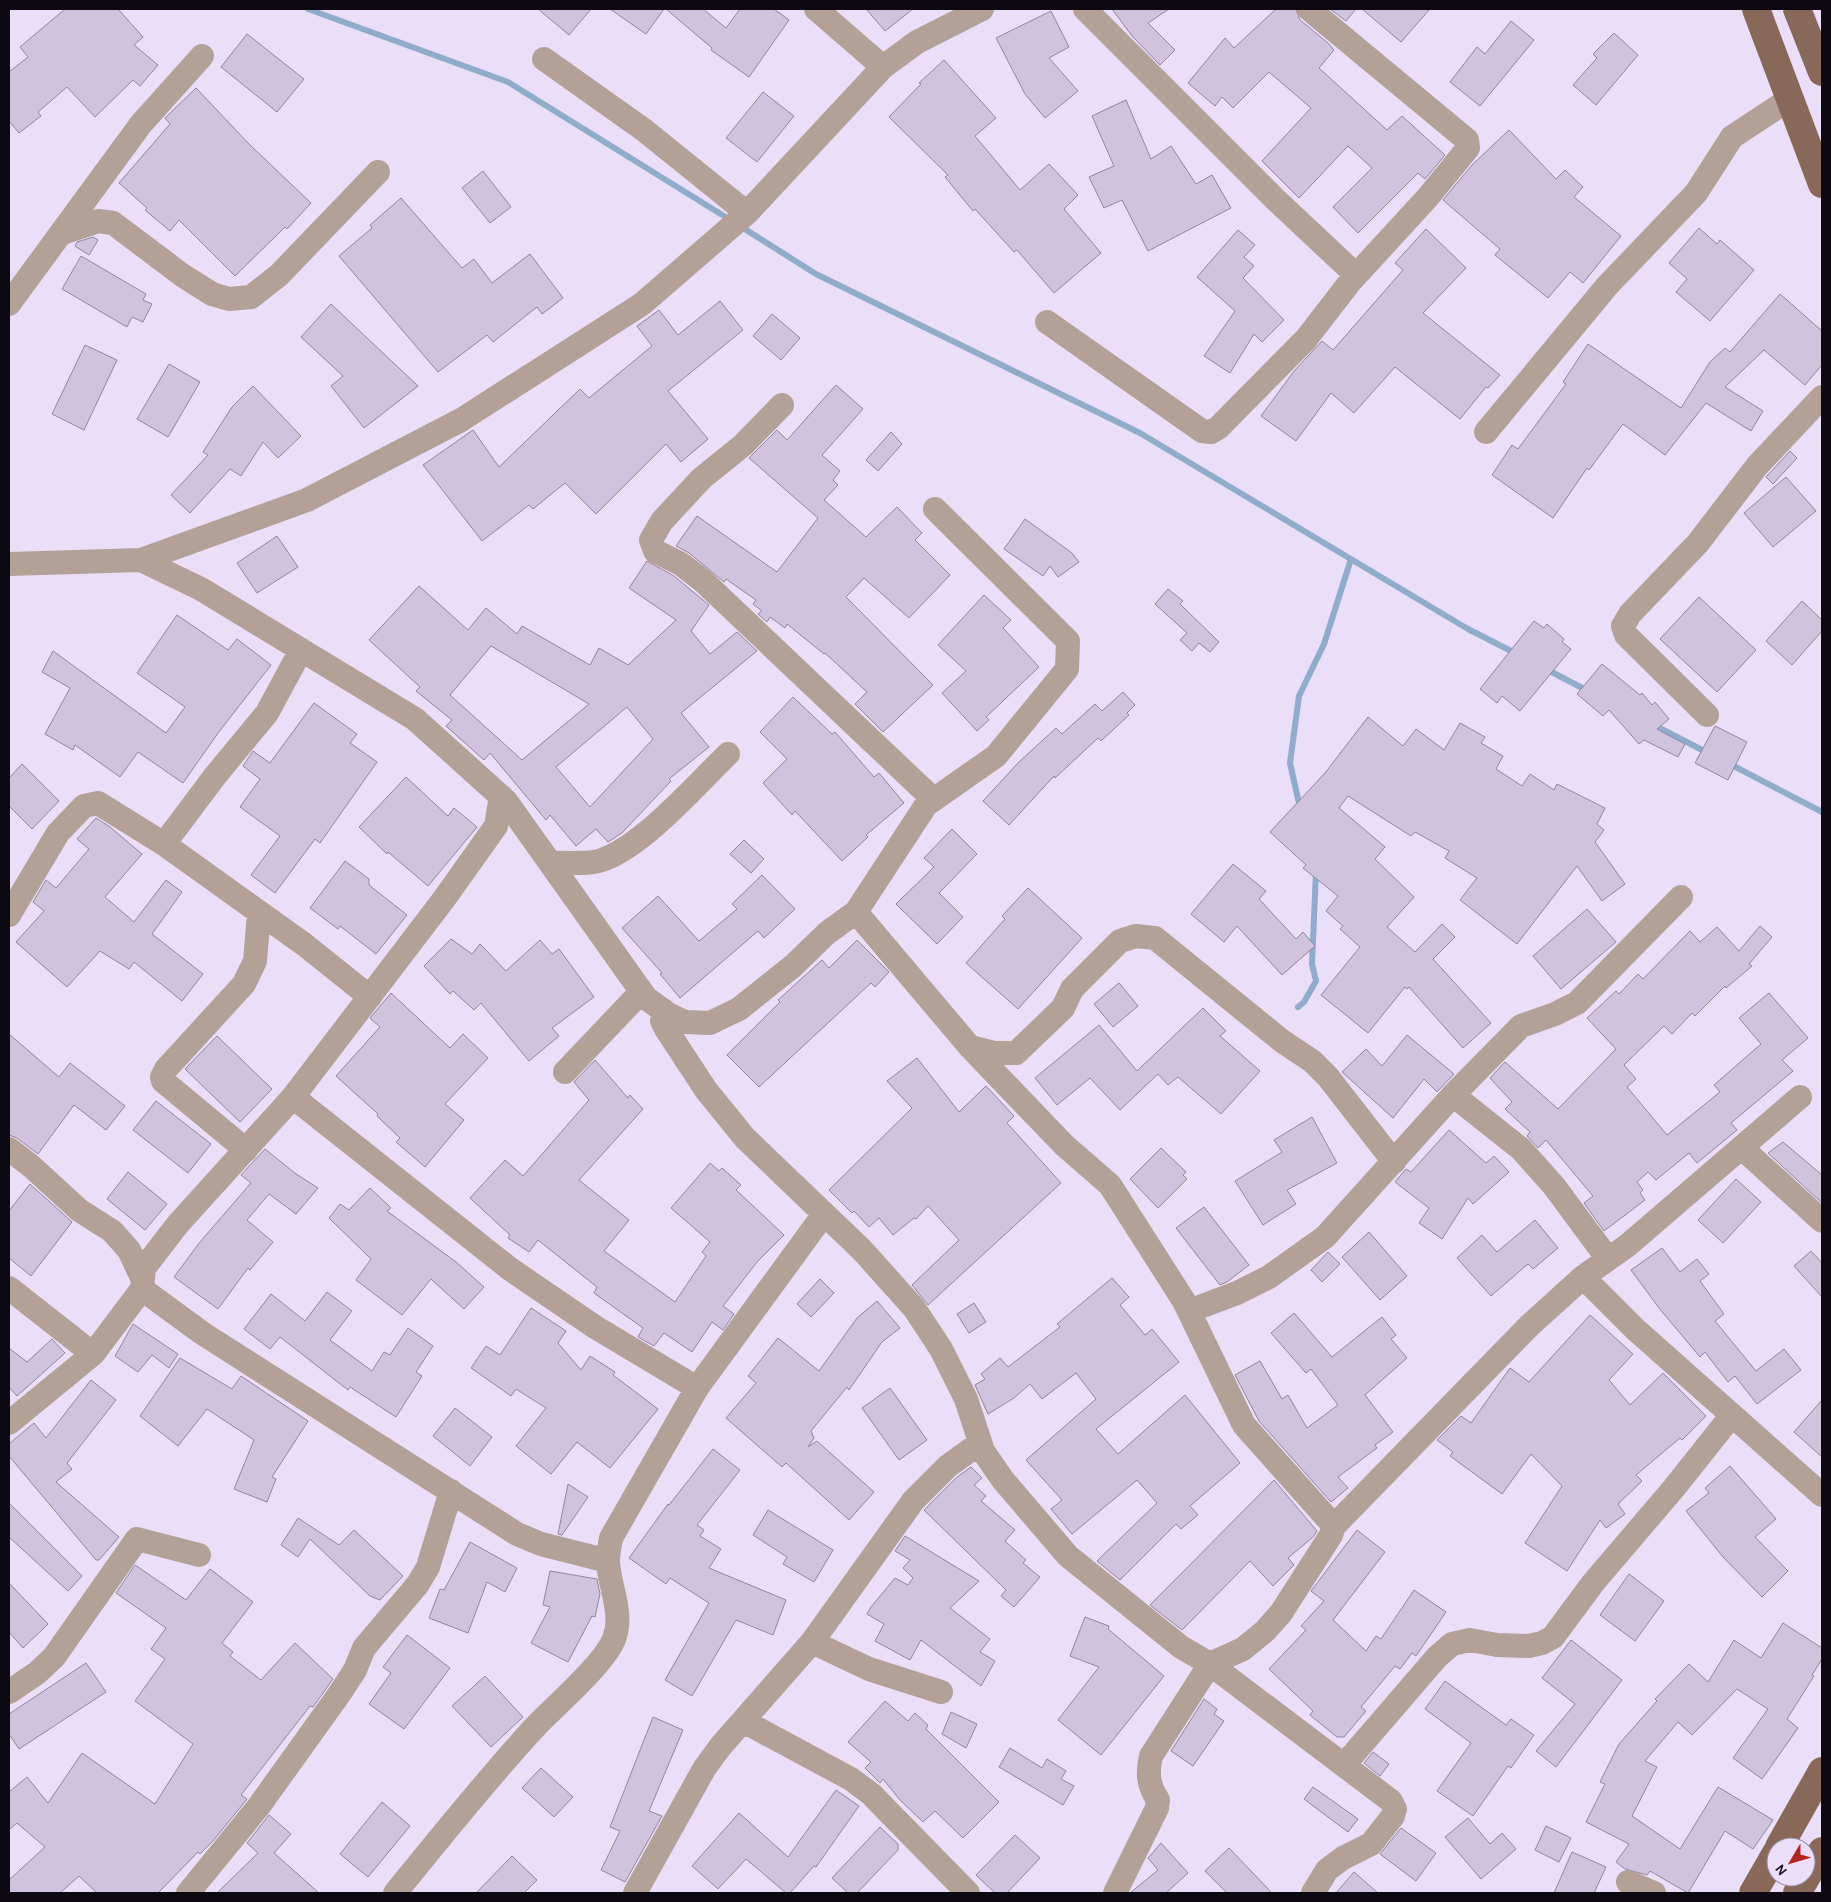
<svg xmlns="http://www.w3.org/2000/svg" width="1831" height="1902" font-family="Karla,sans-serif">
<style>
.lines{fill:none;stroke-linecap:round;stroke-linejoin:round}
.stream{stroke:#8faccb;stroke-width:6}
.building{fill:#cfc3dd;stroke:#91869e;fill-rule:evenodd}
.street{stroke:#b3a097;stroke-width:24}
.primary{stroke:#886858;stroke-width:28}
</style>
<rect width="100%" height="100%" fill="#ebdef9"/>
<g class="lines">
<path class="stream" d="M308 9 508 82 732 221
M740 226 816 274 1140 433 1468 629 1517 654
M1546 669 1588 691
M1652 724 1708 753
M1728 763 1822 812
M1300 808 1290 763 1299 696 1324 644 1351 559
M1298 1007 1304 1002 1316 981 1312 964 1316 871"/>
</g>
<path class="building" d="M65 9H118L143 37 134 45 158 65 140 86 133 80 95 117 67 87 38 112 41 116 19 133 9 121V72L28 57 20 47Z
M538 9H591L569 35Z
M610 9H664L646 34Z
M666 9H703L726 28 740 9H774L789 20 749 77 711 50 712 48Z
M866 9H913L885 31Z
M1112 9H1169L1148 23 1175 50 1160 65 1132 36Z
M1276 9H1296L1300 20 1328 43 1334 50 1319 68 1387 130 1402 116 1445 155 1425 179 1418 173 1358 233 1333 207 1372 168 1348 146 1299 198 1262 161 1311 108 1269 72 1233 108 1222 97 1215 106 1188 83 1225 38 1234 48Z
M1330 9H1356L1346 21Z
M1362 9H1430L1401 42Z
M1051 11 1069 47 1049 58 1078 91 1045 118 1025 94 996 38Z
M1511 21 1534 40 1480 106 1450 82 1477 47 1485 54Z
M1614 33 1638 55 1596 105 1573 85 1597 58 1593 54Z
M247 34 304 79 277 112 221 67Z
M944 60 996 118 975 136 1020 190 1049 164 1078 195 1064 209 1101 253 1054 293 1017 250 1014 252 975 209 973 211 945 177 948 175 889 117 921 84 919 83Z
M196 88 249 144 311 203 287 229 285 227 235 276 179 220 170 231 145 210 147 208 119 183 170 124 165 118Z
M763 92 794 116 757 162 726 138Z
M1126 100 1151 159 1171 146 1196 184 1212 175 1231 208 1148 251 1122 200 1104 208 1089 177 1114 166 1092 116Z
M1509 130 1556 179 1565 170 1583 187 1574 197 1621 236 1583 283 1570 272 1548 298 1495 255 1500 249 1443 200 1472 165Z
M483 171 511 207 490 223 462 188Z
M401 198 462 268 474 259 492 283 530 254 563 298 542 314 537 307 493 342 487 335 438 372 339 256 372 228 370 225Z
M1699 228 1717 244 1720 240 1754 270 1710 321 1676 292 1687 279 1669 263Z
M1426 229 1466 268 1423 313 1500 375 1488 388 1486 387 1460 419 1395 367 1354 413 1331 393 1296 441 1261 416 1294 371 1322 341 1333 350 1403 270 1395 263Z
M1238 230 1255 245 1244 257 1254 266 1243 278 1284 320 1262 342 1254 334 1230 373 1204 356 1235 311 1197 277Z
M93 237 98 240 89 255 75 246 77 242Z
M81 256 146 294 143 300 152 304 143 322 132 317 127 327 62 289Z
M1780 294 1822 331V365L1805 385 1764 350 1725 387 1763 411 1751 431 1706 403 1665 455 1623 424 1589 470 1587 468 1553 518 1492 475 1512 445 1518 449 1566 384 1563 382 1588 344 1681 408 1710 362 1725 348 1730 352Z
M720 301 743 330 668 391 708 439 681 462 666 444 596 514 565 483 533 509 529 505 482 541 423 465 473 430 499 467 580 389 589 398 652 346 637 326 659 310 678 335Z
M331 304 418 386 364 428 331 386 343 376 301 337Z
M772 314 800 338 781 360 753 336Z
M85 345 117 360 84 430 52 414Z
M169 364 200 382 168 437 137 419Z
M836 385 863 409 822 455 840 471 833 480 838 485 824 500 866 537 897 507 922 533 915 540 950 575 909 618 864 578 846 597 933 685 883 732 855 704 867 692 825 653 824 654 787 624 785 628 770 617 767 622 758 614 762 611 753 604 756 600 726 579 724 582 689 553 676 546 697 516 777 572 818 518 749 458 777 430 787 440Z
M253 386 301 436 278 458 263 442 241 476 230 469 190 513 171 495 208 455 203 452 232 407Z
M891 432 902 444 878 471 866 460Z
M1790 451 1797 458 1773 484 1766 477Z
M1786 477 1816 511 1773 547 1744 513Z
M1025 519 1072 553 1079 562 1058 577 1050 566 1043 576 1004 549Z
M277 536 298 567 257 593 237 563Z
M647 561 674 576 709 605 691 631 710 654 737 632 757 651 681 713 709 747 669 779 671 781 622 833 608 842 596 829 576 846 550 815 546 820 490 753 484 760 446 726 452 720 416 691 420 687 369 640 419 586 468 630 486 608 517 634 522 626 590 665 599 648 628 665 676 620 629 588ZM491 646 589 704 522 760 450 695ZM627 707 653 739 590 807 556 767Z
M1168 589 1183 601 1180 604 1219 642 1210 652 1199 643 1192 651 1180 640 1187 633 1155 604Z
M984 595 1011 620 1003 628 1039 667 986 717 989 720 977 731 942 693 966 671 938 645Z
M1699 597 1756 650 1717 692 1660 639Z
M1802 601 1822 620V631L1792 665 1766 641Z
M177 615 228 650 237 639 271 665 218 733 183 783 138 752 120 777 75 745 73 750 45 734 70 688 42 672 53 651 166 733 185 707 137 673Z
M1534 621 1544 628 1547 624 1564 639 1562 642 1571 649 1520 711 1502 696 1497 703 1480 689Z
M1602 664 1640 695 1642 693 1652 705 1655 702 1669 719 1657 729 1685 744 1678 757 1644 740 1639 744 1609 710 1603 716 1577 694Z
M1123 692 1135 705 1127 713 1129 715 1101 741 1098 738 1055 778 1054 776 1009 825 983 801 1018 763 1056 728 1062 734 1095 704 1102 711Z
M793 697 832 734 835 732 874 777 879 773 904 803 866 835 868 837 842 861 795 811 792 815 763 783 787 759 760 732Z
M314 703 357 734 350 743 377 762 320 843 315 839 275 893 251 875 280 836 240 807 260 779 243 766 253 751 270 763Z
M1368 717 1403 746 1416 729 1444 750 1460 723 1485 737 1481 743 1503 756 1496 769 1522 786 1530 774 1554 790 1557 784 1605 808 1597 824 1604 830 1595 842 1625 884 1602 901 1577 866 1517 944 1460 900 1477 878 1445 858 1449 851 1415 832 1411 836 1348 796 1339 808 1385 847 1375 859 1414 897 1387 927 1415 952 1442 924 1455 937 1433 959 1491 1023 1463 1048 1409 987 1407 989 1405 987 1368 1033 1321 995 1360 947 1340 929 1343 926 1326 911 1338 896 1303 868 1306 865 1270 832 1325 773Z
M1715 726 1747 742 1728 780 1695 763Z
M22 764 59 801 32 829 9 806V778Z
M406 777 448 816 454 808 477 827 428 886 388 852 387 854 359 827Z
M96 818 110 827 142 854 105 897 134 922 166 880 182 892 152 934 203 974 182 1001 134 962 129 969 100 951 67 987 16 942 44 911 33 902 46 880 56 888 89 849 77 839Z
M952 829 977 854 939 893 963 917 937 944 896 904 934 867 924 858Z
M744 840 764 859 751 873 730 854Z
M345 861 369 879V885L407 915 376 954 340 926 338 929 310 908Z
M1233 864 1266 891 1259 899 1296 939 1303 932 1315 946 1282 975 1237 926 1224 942 1191 914Z
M762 875 795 909 764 938 758 931 680 998 660 974 662 973 622 928 658 896 699 941 737 909 732 904Z
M1028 888 1082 938 1018 1009 966 963 1005 919 1002 916Z
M1587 909 1616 942 1561 989 1533 956Z
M1760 926 1772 937 1749 964 1752 966 1726 988 1725 986 1695 1016 1692 1013 1672 1034 1664 1026 1624 1065 1636 1079 1627 1087 1667 1135 1720 1092 1714 1085 1761 1044 1739 1018 1769 993 1808 1038 1782 1060 1793 1071 1731 1123 1737 1130 1697 1163 1689 1153 1656 1180 1648 1172 1637 1182 1643 1190 1640 1193 1645 1200 1604 1231 1584 1203 1593 1196 1546 1140 1538 1148 1527 1136 1530 1132 1505 1109 1512 1102 1490 1078 1505 1062 1558 1109 1616 1049 1587 1018 1616 991 1619 994 1638 974 1643 979 1690 931 1700 942 1717 927 1739 951Z
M451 939 472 954 480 944 506 971 540 940 552 954 559 949 594 997 552 1028 559 1036 529 1061 481 1003 474 1010 453 991 450 994 424 966Z
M857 940 889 972 875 987 871 983 759 1087 727 1055 780 1002 778 1000 822 960 829 968Z
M1119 983 1138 1006 1113 1027 1094 1004Z
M391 993 450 1048 463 1034 488 1058 445 1104 464 1120 425 1167 396 1142 400 1138 377 1116 378 1114 336 1076 380 1027 370 1018Z
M1203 1008 1226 1031 1220 1036 1260 1071 1221 1114 1178 1077 1168 1085 1158 1074 1120 1110 1090 1078 1057 1105 1035 1078 1099 1025 1137 1071Z
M9 1034 59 1077 70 1063 125 1106 106 1130 74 1105 38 1154 17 1138 9 1135Z
M1407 1035 1454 1074 1437 1092 1424 1079 1393 1118 1342 1072 1366 1049 1382 1066Z
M217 1036 272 1089 240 1122 185 1069Z
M917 1058 959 1112 986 1086 1014 1116 1007 1123 1061 1183 928 1305 912 1285 959 1240 928 1206 916 1219 914 1218 893 1235 879 1218 869 1227 854 1211 852 1213 829 1190 912 1108 887 1081Z
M595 1060 628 1098 630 1095 643 1109 579 1180 629 1220 604 1251 675 1302 706 1256 702 1252 710 1242 671 1208 710 1163 719 1171 722 1168 741 1185 736 1190 784 1235 757 1262 723 1306 734 1314 723 1330 712 1322 692 1352 664 1333 654 1346 638 1337 643 1328 594 1293 597 1287 538 1240 529 1252 508 1238 510 1235 470 1198 505 1160 523 1176 589 1100 574 1082Z
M156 1101 211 1144 188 1173 133 1130Z
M1312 1117 1337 1163 1287 1190 1296 1204 1263 1225 1235 1181 1282 1152 1274 1140Z
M1449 1130 1486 1163 1494 1156 1509 1172 1473 1204 1468 1198 1442 1239 1419 1223 1429 1208 1395 1182 1406 1169 1411 1172Z
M1783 1142 1822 1175V1203L1768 1153Z
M1161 1148 1186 1172 1183 1175 1187 1179 1158 1208 1130 1179Z
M265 1149 296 1174 318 1188 296 1214 269 1194 247 1220 273 1242 250 1270 248 1268 218 1309 174 1277 200 1242 251 1183 241 1175Z
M128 1172 167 1204 145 1230 107 1199Z
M1736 1179 1761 1202 1723 1243 1698 1220Z
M30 1184 72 1222 31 1276 9 1258V1211Z
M370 1188 391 1208 387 1211 456 1262 484 1287 464 1309 431 1279 402 1315 356 1280 371 1259 329 1218 340 1204 349 1210Z
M1204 1207 1249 1265 1227 1282 1220 1285 1176 1228Z
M1535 1220 1558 1248 1533 1269 1528 1264 1491 1296 1457 1258 1482 1235 1497 1252Z
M1369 1232 1407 1276 1380 1300 1342 1257Z
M1662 1248 1680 1272 1697 1259 1709 1274 1700 1281 1724 1314 1715 1321 1756 1371 1784 1349 1801 1370 1757 1404 1735 1376 1728 1382 1705 1352 1700 1357 1659 1308 1631 1270Z
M1811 1251 1822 1263V1297L1794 1266Z
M1328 1252 1340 1264 1322 1282 1311 1270Z
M1112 1278 1129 1297 1120 1305 1145 1335 1152 1329 1179 1362 1096 1429 1118 1454 1185 1395 1240 1463 1190 1506 1198 1515 1181 1529 1176 1524 1120 1580 1097 1561 1157 1503 1137 1480 1072 1534 1051 1509 1062 1500 1026 1460 1096 1399 1076 1373 1042 1399 1030 1384 1014 1398 988 1414 975 1385 985 1379 981 1374 1000 1358 1008 1367 1060 1327 1057 1324Z
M820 1279 834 1293 811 1317 797 1304Z
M327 1292 352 1311 330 1340 372 1371 384 1352 390 1355 408 1328 433 1346 416 1372 422 1376 396 1417 350 1387 348 1390 280 1337 270 1349 244 1329 271 1294 305 1321Z
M877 1301 900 1328 882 1342 849 1390 847 1387 811 1431 814 1438 808 1447 817 1441 874 1492 849 1520 786 1463 782 1467 726 1418 756 1383 748 1376 778 1338 819 1371 857 1318Z
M974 1303 986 1322 969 1333 957 1314Z
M531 1308 566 1331 558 1343 581 1370 590 1356 615 1372 613 1375 658 1409 610 1468 577 1442 551 1474 516 1446 546 1408 516 1389 511 1396 471 1368 486 1346 500 1355Z
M1294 1313 1332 1357 1382 1317 1396 1335 1391 1339 1407 1358 1365 1395 1393 1432 1375 1445 1377 1448 1338 1477 1348 1488 1331 1502 1259 1421 1235 1375 1260 1361 1282 1399 1288 1395 1307 1428 1338 1405 1311 1369 1306 1373 1271 1333Z
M1590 1315 1633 1354 1609 1380 1630 1405 1663 1373 1706 1416 1682 1440 1680 1438 1636 1475 1642 1481 1618 1504 1625 1514 1606 1528 1600 1520 1567 1571 1525 1543 1562 1486 1531 1454 1502 1494 1450 1456 1453 1452 1437 1440 1461 1416 1471 1423 1510 1368 1529 1382Z
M133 1324 178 1354 169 1368 152 1355 138 1372 115 1356Z
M52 1339 65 1353 17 1396 9 1387V1348L27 1362Z
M180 1358 232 1389 241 1376 308 1421 272 1477 276 1479 267 1502 234 1489 254 1440 207 1409 178 1446 140 1416Z
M91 1380 116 1400 67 1463 72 1469 56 1482 119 1537 99 1560H96L9 1456V1444L34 1423 46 1438Z
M890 1388 927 1440 899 1460 862 1408Z
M1822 1400V1457L1794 1432Z
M455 1408 492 1437 470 1466 433 1436Z
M713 1449 740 1470 697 1525 704 1530 700 1536 721 1549 709 1568 786 1600 773 1635 736 1620 692 1696 665 1680 709 1603 670 1578 666 1584 629 1558 668 1504 669 1505Z
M1730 1466 1776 1519 1755 1537 1788 1571 1762 1597 1723 1557 1686 1511 1709 1493 1705 1488Z
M971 1467 982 1478 974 1485 986 1496 981 1501 1015 1530 1005 1541 1026 1560 1023 1563 1040 1577 1014 1607 1001 1596 1006 1590 924 1510 957 1477Z
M1274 1480 1317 1531 1313 1537 1288 1558 1294 1565 1273 1586 1250 1561 1182 1630 1150 1605Z
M568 1484 588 1497 562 1535 558 1534Z
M9 1503 82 1576 68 1591 9 1537Z
M768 1510 833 1550 814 1582 783 1564 787 1557 753 1535Z
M298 1518 339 1545 354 1530 403 1576 380 1600 370 1596 310 1539 298 1557 281 1545Z
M1357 1530 1385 1552 1333 1620 1366 1651 1376 1636 1381 1639 1414 1590 1446 1612 1416 1656 1412 1653 1400 1669 1395 1666 1361 1707 1366 1711 1344 1737H1337L1310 1715 1313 1711 1269 1669 1306 1630 1301 1626 1324 1601 1311 1591Z
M905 1536 979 1581 950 1608 990 1639 980 1652 995 1661 981 1686 921 1640 910 1660 875 1641 884 1624 867 1614 871 1607 895 1578 908 1585 913 1578 903 1568 910 1560 895 1551Z
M470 1542 517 1568 505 1592 487 1582 468 1633 429 1618 440 1589 444 1590Z
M135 1565 186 1600 210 1569 253 1602 222 1643 233 1652 230 1656 261 1680 295 1643 333 1679 313 1707 310 1706 241 1795 247 1799 213 1841 200 1854 198 1852 158 1893H97L79 1876 60 1893H9V1880L45 1847 17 1823 9 1830V1792L27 1777 48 1803 82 1753 155 1804 193 1744 135 1701 165 1659 151 1649 166 1628 116 1593Z
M550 1571 597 1579 600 1594 595 1617 592 1616 568 1662 531 1643 550 1607 543 1605Z
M1629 1574 1664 1601 1635 1641 1600 1615Z
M9 1583 48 1624 23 1648 9 1632Z
M1085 1617 1109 1626 1108 1629 1164 1676 1101 1755 1058 1720 1099 1667 1070 1656Z
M1783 1623 1822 1648V1659L1812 1675 1814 1676 1787 1719 1798 1728 1762 1779 1733 1758 1768 1709 1737 1689 1692 1735 1678 1722 1645 1761 1657 1767 1632 1816 1680 1849 1718 1787 1773 1820 1753 1849 1725 1831 1688 1893 1650 1871 1647 1875 1625 1869 1616 1862 1629 1844 1586 1822 1605 1784 1600 1782 1619 1744 1657 1701 1655 1699 1689 1664 1708 1682 1734 1640 1761 1658Z
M407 1635 450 1668 404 1729 369 1704 391 1673 383 1667Z
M1571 1640 1622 1680 1556 1767 1536 1751 1575 1704 1542 1678Z
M86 1663 106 1692 19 1749 9 1734V1714Z
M485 1676 523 1717 491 1747 452 1706Z
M1445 1681 1506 1725 1511 1719 1534 1735 1511 1768 1508 1766 1473 1816 1437 1791 1471 1743 1425 1709Z
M1204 1699 1217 1709 1214 1714 1224 1721 1193 1766 1171 1751Z
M885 1701 908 1721 915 1713 928 1725 926 1729 999 1802 963 1838 935 1811 923 1822 900 1800 883 1779 880 1783 865 1768 871 1762 848 1742Z
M951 1712 977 1724 966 1748 942 1734Z
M653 1717 683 1730 649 1811 662 1816 625 1882 601 1870 620 1831 610 1827Z
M1010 1748 1042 1768 1047 1759 1066 1771 1061 1779 1074 1786 1063 1805 999 1767Z
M1373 1752 1389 1764 1380 1776 1364 1763Z
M541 1768 573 1797 554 1817 522 1788Z
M1313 1787 1358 1819 1348 1832 1304 1799Z
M836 1790 859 1806 816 1867 814 1866 790 1893H786L746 1859 718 1889 692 1866 739 1813 788 1857Z
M382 1802 410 1826 368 1877 340 1854Z
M269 1815 291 1834 274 1853 319 1893H217L258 1853 247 1843Z
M1468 1818 1490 1844 1502 1833 1516 1849 1481 1879 1445 1837Z
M1546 1826 1571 1838 1559 1862 1535 1850Z
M880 1827 898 1844V1850L857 1893H848L832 1878Z
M1401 1828 1436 1853 1416 1881 1380 1854Z
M1015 1835 1040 1858 1007 1893H995L976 1875Z
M1161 1843 1188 1873 1166 1893H1130L1158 1870 1148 1858Z
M1229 1848 1272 1893H1227L1205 1871Z
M1572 1852 1606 1867 1594 1893H1554Z
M512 1856 537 1880 524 1893H476Z
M1354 1872 1378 1893H1336Z"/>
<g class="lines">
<path class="street" d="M816 9 883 67
M1085 9 1276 200 1356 275
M544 59 644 130 747 213
M62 233 98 221 113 223 182 275 212 294 229 299 251 297 279 275 378 172
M9 304 141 124 202 56
M1047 322 1202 431 1211 432 1218 428 1306 339 1350 282 1428 197 1468 148 1467 140 1309 9
M782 405 743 445 702 478 662 521 651 540 655 551 681 564 703 581 933 799
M1486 432 1607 286 1696 193 1732 137 1791 98
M141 560 201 589 415 719 506 801 646 998 668 1014 685 1022 710 1023 739 1009 793 966 827 933 856 912 926 805 996 756 1067 669 1068 641 935 509
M9 564 141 560 307 500 461 420 642 304 747 213 883 67 917 42 982 9
M1707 715 1626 635 1623 626 1630 614 1698 543 1757 466 1822 397
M164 844 215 776 267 713 300 652
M552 863C567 862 588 865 602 860 644 845 695 786 728 754
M856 912 970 1047 1064 1145 1110 1185 1184 1301 1244 1425 1334 1526 1331 1535 1281 1613 1265 1631 1243 1649 1210 1664 1151 1756C1147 1773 1148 1785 1158 1800L1157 1808 1115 1893
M9 915 58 833 84 806 98 803 164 844 305 945 370 997
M663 1010 662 1021 666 1029 706 1090 745 1138 862 1250 914 1308 941 1349 966 1399 983 1451 1003 1480 1068 1556 1181 1647 1210 1664 1391 1801 1395 1809 1393 1816 1371 1844 1343 1858 1327 1870 1313 1893
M970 1047 994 1053H1016L1063 1008 1072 989 1120 941 1136 936 1155 938 1282 1041 1312 1061 1328 1077 1394 1162
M565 1072 641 992
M1453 1095 1521 1149 1554 1186 1608 1259
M293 1097 510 1269 595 1327 697 1388
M1742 1148 1822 1221
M9 1149 31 1166 79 1210 112 1231 129 1250 142 1278
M246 1150 163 1081 162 1077 166 1069 244 984 255 961 259 914
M1583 1277 1635 1329 1822 1495
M9 1288 93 1354
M142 1289 202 1333 517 1534 541 1544 608 1561
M1189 1311 1237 1293 1269 1277 1325 1237 1453 1095 1521 1026 1555 1014 1577 1003 1681 897
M9 1423 93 1354 142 1289 144 1268 178 1224 293 1097 444 899 496 826 501 796
M1334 1526 1530 1325 1583 1277 1628 1245 1800 1097
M812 1642 869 1669 941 1692
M9 1692 37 1673 54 1657 137 1539 199 1555
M743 1721 851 1779 871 1794 968 1893
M1344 1765 1437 1657 1452 1644 1470 1640 1497 1645 1529 1646 1542 1643 1553 1637 1593 1583 1674 1488 1732 1415
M1628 1882 1654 1893
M188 1893 259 1806 340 1693 355 1670 364 1648 418 1584 428 1567 451 1491
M395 1893C441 1837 486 1780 535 1727 554 1707 605 1663 614 1639 624 1613 609 1587 608 1561 608 1553 610 1545 611 1538L697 1388 824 1214
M635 1893 704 1769 720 1747 812 1642 913 1501 948 1466 980 1443"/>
<path class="primary" d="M1756 9 1822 184
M1797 9 1822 72
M1779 1847 1822 1771
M1753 1893 1776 1853
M1797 1893 1822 1851"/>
</g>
<rect width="1831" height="1902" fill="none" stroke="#0d0912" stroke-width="20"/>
<g transform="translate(1791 1862) rotate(232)"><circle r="24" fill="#ebdef9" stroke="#92899d"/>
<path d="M0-4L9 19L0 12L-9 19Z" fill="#b3241f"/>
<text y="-8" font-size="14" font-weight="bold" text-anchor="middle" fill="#0d0912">N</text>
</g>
</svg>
